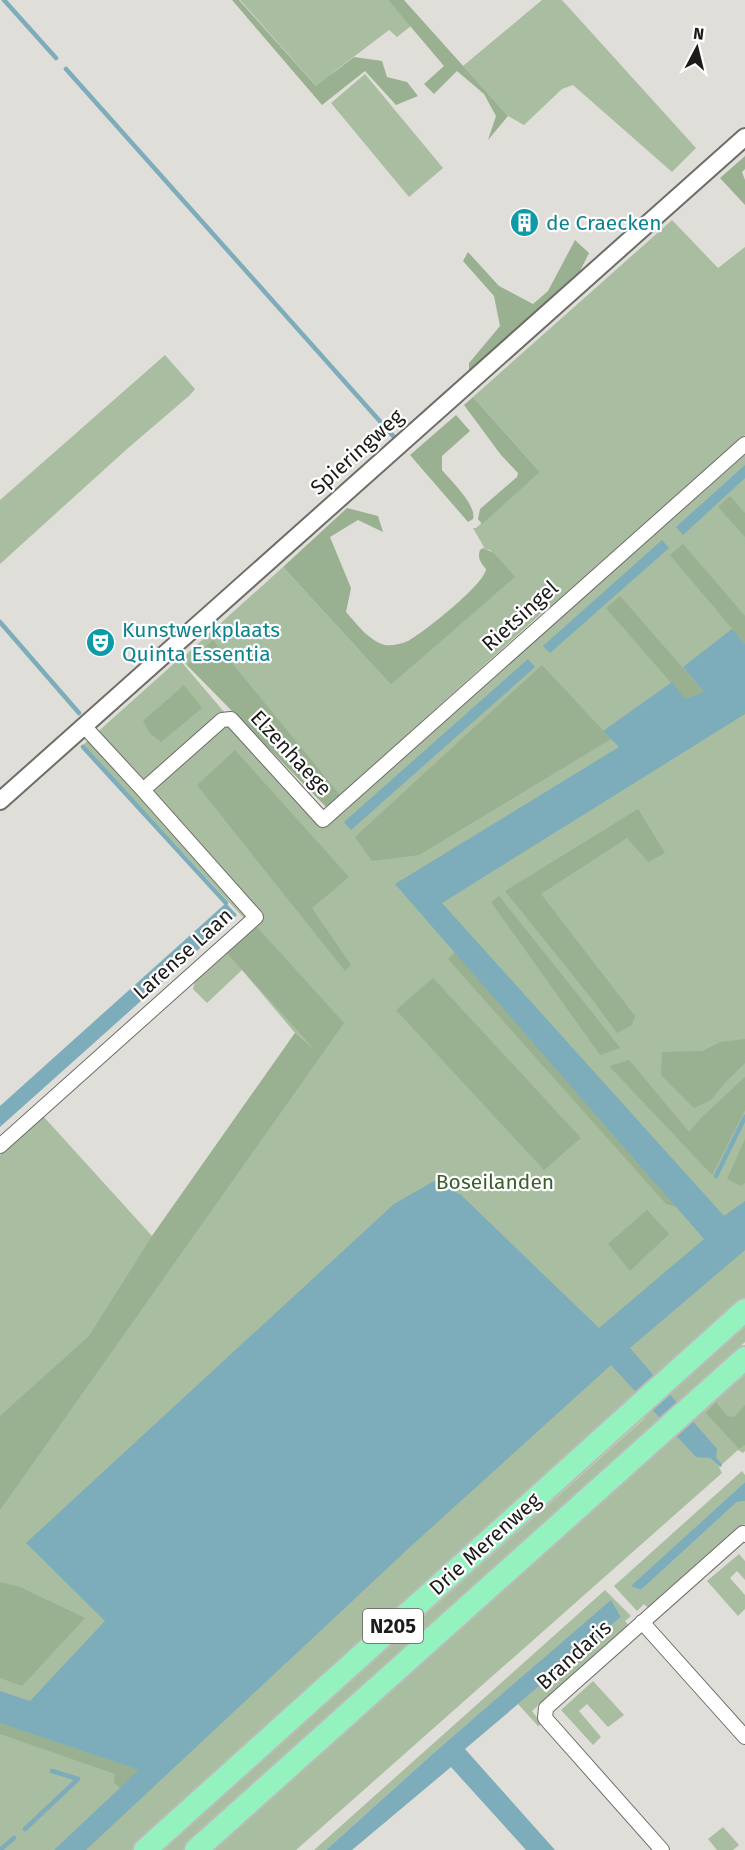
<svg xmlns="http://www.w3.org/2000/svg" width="745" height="1850" font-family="'Fira Sans',sans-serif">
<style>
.green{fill:#a9bda1}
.forest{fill:#99b190}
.water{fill:#7dacba}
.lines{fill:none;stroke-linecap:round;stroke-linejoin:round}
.stream{stroke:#7dacba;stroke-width:4.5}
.minor-casing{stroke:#6e6d68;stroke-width:16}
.tertiary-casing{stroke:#6e6d68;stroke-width:20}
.trunk-casing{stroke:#bbbbba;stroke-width:26}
.minor{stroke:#fff;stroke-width:14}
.tertiary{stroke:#fff;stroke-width:16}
.trunk{stroke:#94f2bf;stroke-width:22}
.labels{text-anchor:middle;stroke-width:4.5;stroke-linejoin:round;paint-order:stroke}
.shield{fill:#fff;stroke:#605f5e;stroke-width:1.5}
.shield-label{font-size:20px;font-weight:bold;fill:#1c1b19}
.culture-label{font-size:21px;fill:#0d838f;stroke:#fff;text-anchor:start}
.street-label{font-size:21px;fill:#1c1b19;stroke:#fff}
.park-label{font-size:21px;fill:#3c5d2d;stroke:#fff}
</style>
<rect width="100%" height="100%" fill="#e0ded9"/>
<path class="green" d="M240 0H388L411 26 397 37 389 30 335 71 318 88Z
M542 0H562L696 148 672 172 573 85 562 89 524 125 508 116 463 66Z
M365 74 443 168 409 197 331 103Z
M672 220 718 268 745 247V435L553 606 544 611 327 807 181 659 283 567 391 685 514 577 490 550 485 549 473 528H476L540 472 473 397Z
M165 355 195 389 190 395 127 449 0 564V500Z
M745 447V1342L692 1390 704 1405 745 1370V1451L743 1453 738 1450 719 1467 722 1473 296 1850H207L654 1429 185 1850H163L645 1418 632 1402 140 1850H0V1155L43 1116 152 1236 295 1033 242 970 207 1003 193 989 195 981 253 928 83 745 179 659 315 819Z
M742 1471 745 1475V1482L632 1586 641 1590 737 1502 745 1501V1525L744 1524 648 1608 644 1604 637 1611 614 1586Z
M739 1554 745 1561V1580L737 1571 730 1578 745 1595V1609L738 1616 707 1581Z
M605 1590 631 1616 625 1621 629 1626 532 1711 542 1724 538 1726 518 1704 621 1617 611 1601 437 1750 326 1850H314Z
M593 1681 624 1715 608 1727 587 1704 579 1711 601 1737 593 1745 561 1710Z
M723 1827 739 1845 733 1850H717L708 1839Z"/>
<path class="forest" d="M232 0H239L316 86 354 57 382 61 387 77 407 82 418 96 396 105 365 71 322 105Z
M388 0H404L508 116 488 140 496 116 484 94 457 71 434 94 424 84 444 66Z
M745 156V169L742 172 745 180V205L720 178Z
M575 240 589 253 580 271 469 372V363L500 326 494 296 463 261 468 252 499 286 533 304 548 291Z
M473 397 540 472 482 524 478 519 480 509 517 477 518 473 501 455 464 405Z
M456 415 470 431 442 456V470C451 481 477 505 473 519L468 522 410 455Z
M730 496 745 513V537L718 507Z
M347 508 378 516 383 532 358 520 330 537 351 588 346 612C357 624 368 640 385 645 392 646 401 644 408 641 423 633 485 584 486 569 481 563 477 558 480 550L483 548 494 553 515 577 391 685 283 567Z
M683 544 745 616V644L670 555Z
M620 596 704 692 685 699 606 608Z
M213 640 340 795 326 807 187 665Z
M542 665 611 739 419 855 372 861 355 837Z
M184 685 202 708 161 742 150 733 143 721Z
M235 750 349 877 312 908 351 965 345 971 197 785Z
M638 809 665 853 648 862 627 838 541 894 635 1016 632 1025 617 1033 592 999 505 891Z
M499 896 611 1036 620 1048 600 1055 491 902Z
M257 927 344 1023 0 1510V1416L89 1336 152 1236 295 1033 316 1051 226 952Z
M455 952 677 1207 666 1204 448 959Z
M433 978 581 1138 544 1170 396 1010Z
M745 1039V1063L725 1083 711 1100 694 1108 661 1075 662 1052 702 1051 721 1042Z
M629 1060 689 1132 702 1117 745 1077V1110L712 1175 609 1066Z
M745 1139V1183L741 1186 727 1179Z
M647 1210 669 1234 630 1271 608 1244Z
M716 1402 727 1416 734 1417 745 1405V1445L739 1449 706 1413Z
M0 1582 20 1587 85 1618 22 1686 0 1678Z
M0 1723 140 1770 120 1788 114 1783 115 1774 0 1734Z"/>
<path class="water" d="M745 465V478L683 535 676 527Z
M662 540 669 548 550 653 543 646Z
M732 629 745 644V714L442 903 724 1216 745 1201V1250L630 1348 717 1449 716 1457 722 1465 721 1467 710 1458 696 1457 611 1365 410 1547 86 1850H54L139 1770 0 1723V1691L30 1701 105 1621 26 1543 394 1204 434 1181 461 1195 599 1328 704 1239 395 884 619 747 603 731 672 682 685 699 704 692 683 667Z
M528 659 535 667 351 830 344 822Z
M226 903 237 915 0 1127V1106Z
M745 1482V1501L737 1502 641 1590 631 1586Z
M611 1600 621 1617 465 1749 555 1850H526L451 1767 352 1850H326L437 1750Z"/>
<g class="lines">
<path class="stream" d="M4 0 56 58
M66 69 394 437
M0 622 79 713
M83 747 226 903
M716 1176 745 1117
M25 1829 78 1779 52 1771
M0 1850 14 1838"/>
<defs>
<path id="minor" d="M143 790 222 720 231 719 323 820 745 444
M0 1146 256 917 143 790 84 726
M642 1622 745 1737
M662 1850 545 1718 546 1708 743 1533 745 1535"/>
<path id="tertiary" d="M0 801 745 137"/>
<path id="trunk" d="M145 1850 745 1310
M196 1850 745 1358"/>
</defs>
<use href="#minor" class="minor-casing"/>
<use href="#tertiary" class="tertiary-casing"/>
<use href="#trunk" class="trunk-casing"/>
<use href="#minor" class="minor"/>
<use href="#tertiary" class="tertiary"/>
<use href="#trunk" class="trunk"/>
</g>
<defs>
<symbol id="building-disc" viewBox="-11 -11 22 22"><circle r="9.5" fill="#0f9aa8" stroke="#fff"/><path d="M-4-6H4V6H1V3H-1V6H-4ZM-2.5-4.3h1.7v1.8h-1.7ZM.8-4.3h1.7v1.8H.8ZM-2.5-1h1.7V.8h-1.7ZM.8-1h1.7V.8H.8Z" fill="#fff"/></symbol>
<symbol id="theatre-disc" viewBox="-11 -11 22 22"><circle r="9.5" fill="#0f9aa8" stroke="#fff"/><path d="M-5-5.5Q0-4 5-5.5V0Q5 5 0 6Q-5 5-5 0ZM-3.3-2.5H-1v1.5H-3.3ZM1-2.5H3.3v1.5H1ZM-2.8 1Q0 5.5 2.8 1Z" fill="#fff"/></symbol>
</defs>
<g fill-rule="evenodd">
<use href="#building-disc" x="508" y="206" width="33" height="33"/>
<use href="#theatre-disc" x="84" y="626" width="33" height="33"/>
</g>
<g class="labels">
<rect class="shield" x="363" y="1609" width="60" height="34" rx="4.5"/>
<g class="shield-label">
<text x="393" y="1633">N205</text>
</g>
<g class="culture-label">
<text x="546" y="230">de Craecken</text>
<text x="122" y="637">Kunstwerkplaats<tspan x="122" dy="24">Quinta Essentia</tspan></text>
</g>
<g class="street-label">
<text transform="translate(357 452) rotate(-42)" y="7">Spieringweg</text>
<text transform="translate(520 616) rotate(-42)" y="7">Rietsingel</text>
<text transform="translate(291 753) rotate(47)" y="7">Elzenhaege</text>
<text transform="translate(183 954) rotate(-42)" y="7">Larense Laan</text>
<text transform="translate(485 1544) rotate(-42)" y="7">Drie Merenweg</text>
<text transform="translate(574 1655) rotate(-42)" y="7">Brandaris</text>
</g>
<g class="park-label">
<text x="495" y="1189">Boseilanden</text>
</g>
</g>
<g transform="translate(697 48) rotate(7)" stroke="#ffffff" stroke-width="4.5" paint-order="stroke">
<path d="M0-4.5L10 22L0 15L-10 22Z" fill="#1c1b19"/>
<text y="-9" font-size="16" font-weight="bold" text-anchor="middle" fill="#1c1b19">N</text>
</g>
</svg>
